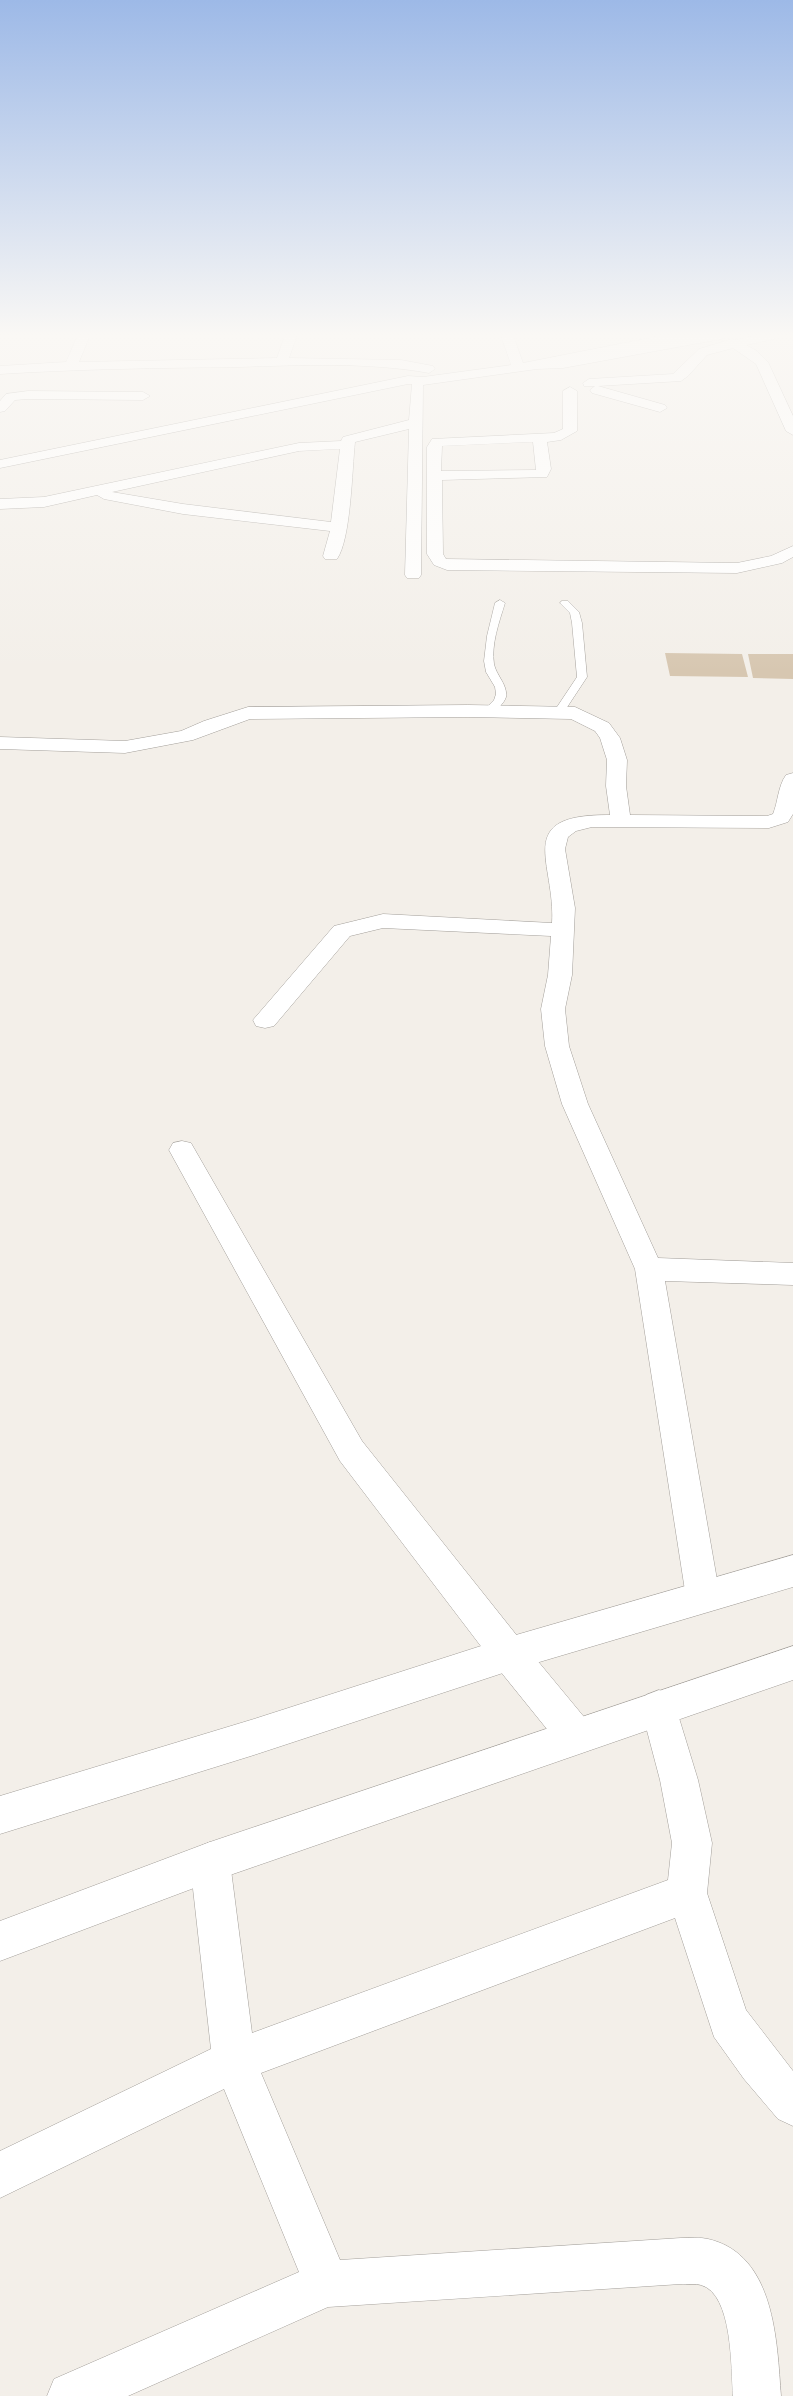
<svg xmlns="http://www.w3.org/2000/svg" width="793" height="2396" font-family="Overpass,sans-serif">
<style>
.green{fill:#d7c7b1}
.lines{fill:none;stroke-linecap:round;stroke-linejoin:round}
.service-casing{stroke:#a39f9a;stroke-width:1}
.minor-casing{stroke:#a39f9a;stroke-width:1}
.tertiary-casing{stroke:#a39f9a;stroke-width:1}
.service{fill:#fff;fill-rule:evenodd}
.minor{fill:#fff;fill-rule:evenodd}
.tertiary{fill:#fff;fill-rule:evenodd}
</style>
<rect width="100%" height="100%" fill="#f3efe9"/>
<path class="green" d="M665 653 742 654 748 677 670 676Z
M748 654H793V679L753 678Z"/>
<g class="lines">
<defs>
<path id="service" d="M500 600 505 603C499 623 491 644 494 664 496 675 508 685 506 697 504 704 494 713 487 715L482 712 494 700 496 694 495 687 486 672 484 661 487 636 495 603Z
M562 601H568L579 612 582 623 587 677 562 715 558 716 553 713 577 677 572 623 570 613 560 603Z"/>
<path id="minor" d="M78 335H90L79 362 277 358 285 335H297L289 358 401 360 433 366 435 369 429 373C368 362 302 365 239 367 160 368 80 369 0 374V366L66 362Z
M501 335H513L523 363 665 335H727L721 339 563 368 537 369 423 385 421 575 419 578H407L405 575 409 429 355 442C352 470 351 539 337 559H325L323 556 330 531 183 514 104 499 97 495 44 507 0 509V499L44 497 299 443 341 441 343 437 409 420 412 384H408L0 468V460L408 376 423 377 511 365ZM340 449 331 522 183 504 112 492 299 451Z
M757 335 776 336 774 339 746 345 757 351 768 362 793 416V435L786 431 756 364 733 348 707 355 688 376 681 381 598 386 665 405 667 408 660 412 592 393 590 390 595 386H584L583 383 589 379 673 374 699 349 732 339 736 340Z
M570 387 577 391V431L561 440 547 442 551 469 547 477 442 480 443 554 446 559 737 563 771 556 793 546V557L782 563 737 573 447 570 434 565 427 554V447L432 439 554 433 563 429V391ZM533 442 536 470 441 471 442 446Z
M28 391 143 392 150 396 143 400 28 399 15 400 5 411 0 412V401L6 394Z
M468 705 575 707 609 723 620 738 627 760 626 786 630 815 767 816 773 814C778 802 778 786 786 775L793 773V814L788 822 769 828 592 827 576 831 568 837 565 849 575 908 572 975 565 1009 569 1046 588 1104 658 1258 793 1263V1285L665 1281 720 1597 715 1608 703 1613 691 1608 686 1597 635 1269 562 1104 545 1046 541 1009 548 975 551 936 383 928 350 936 274 1026 265 1028 256 1026 253 1020 334 926 383 914 552 923C556 863 511 814 610 815L606 786 607 760 600 738 595 731 571 719 468 717 250 719 193 740 125 753 0 749V737L125 741 181 731 204 721 248 707Z
M182 1141 191 1143 362 1441 522 1642 589 1723 595 1736 589 1749 576 1754 563 1749 496 1666 340 1461 169 1150 173 1143Z
M659 1690 672 1695 698 1780 712 1843 707 1893 746 2010 793 2071V2126L778 2119 744 2079 714 2037 675 1918 261 2073 340 2260 681 2238C690 2238 700 2237 708 2239 775 2254 777 2342 781 2396H733C731 2369 733 2294 701 2285 695 2283 687 2285 681 2284L328 2307 128 2396H47L54 2379 299 2272 224 2089 0 2198V2151L211 2049 190 1862 196 1848 210 1842 224 1848 230 1862 252 2033 668 1880 672 1843 660 1780 641 1708 646 1695Z"/>
<path id="tertiary" d="M793 1555V1587L509 1671 254 1755 0 1834V1796L254 1719 509 1637Z
M793 1646V1680L210 1882 0 1961V1921L210 1842Z"/>
</defs>
<use href="#service" class="service-casing"/>
<use href="#minor" class="minor-casing"/>
<use href="#tertiary" class="tertiary-casing"/>
<use href="#service" class="service"/>
<use href="#minor" class="minor"/>
<use href="#tertiary" class="tertiary"/>
</g>
<linearGradient id="sky" x2="0" y2="1"><stop stop-color="#9db9e7"/><stop offset="0.5" stop-color="#faf8f5"/><stop offset="1" stop-color="#faf8f5" stop-opacity="0"/></linearGradient>
<rect width="793" height="671" fill="url(#sky)"/>
</svg>
